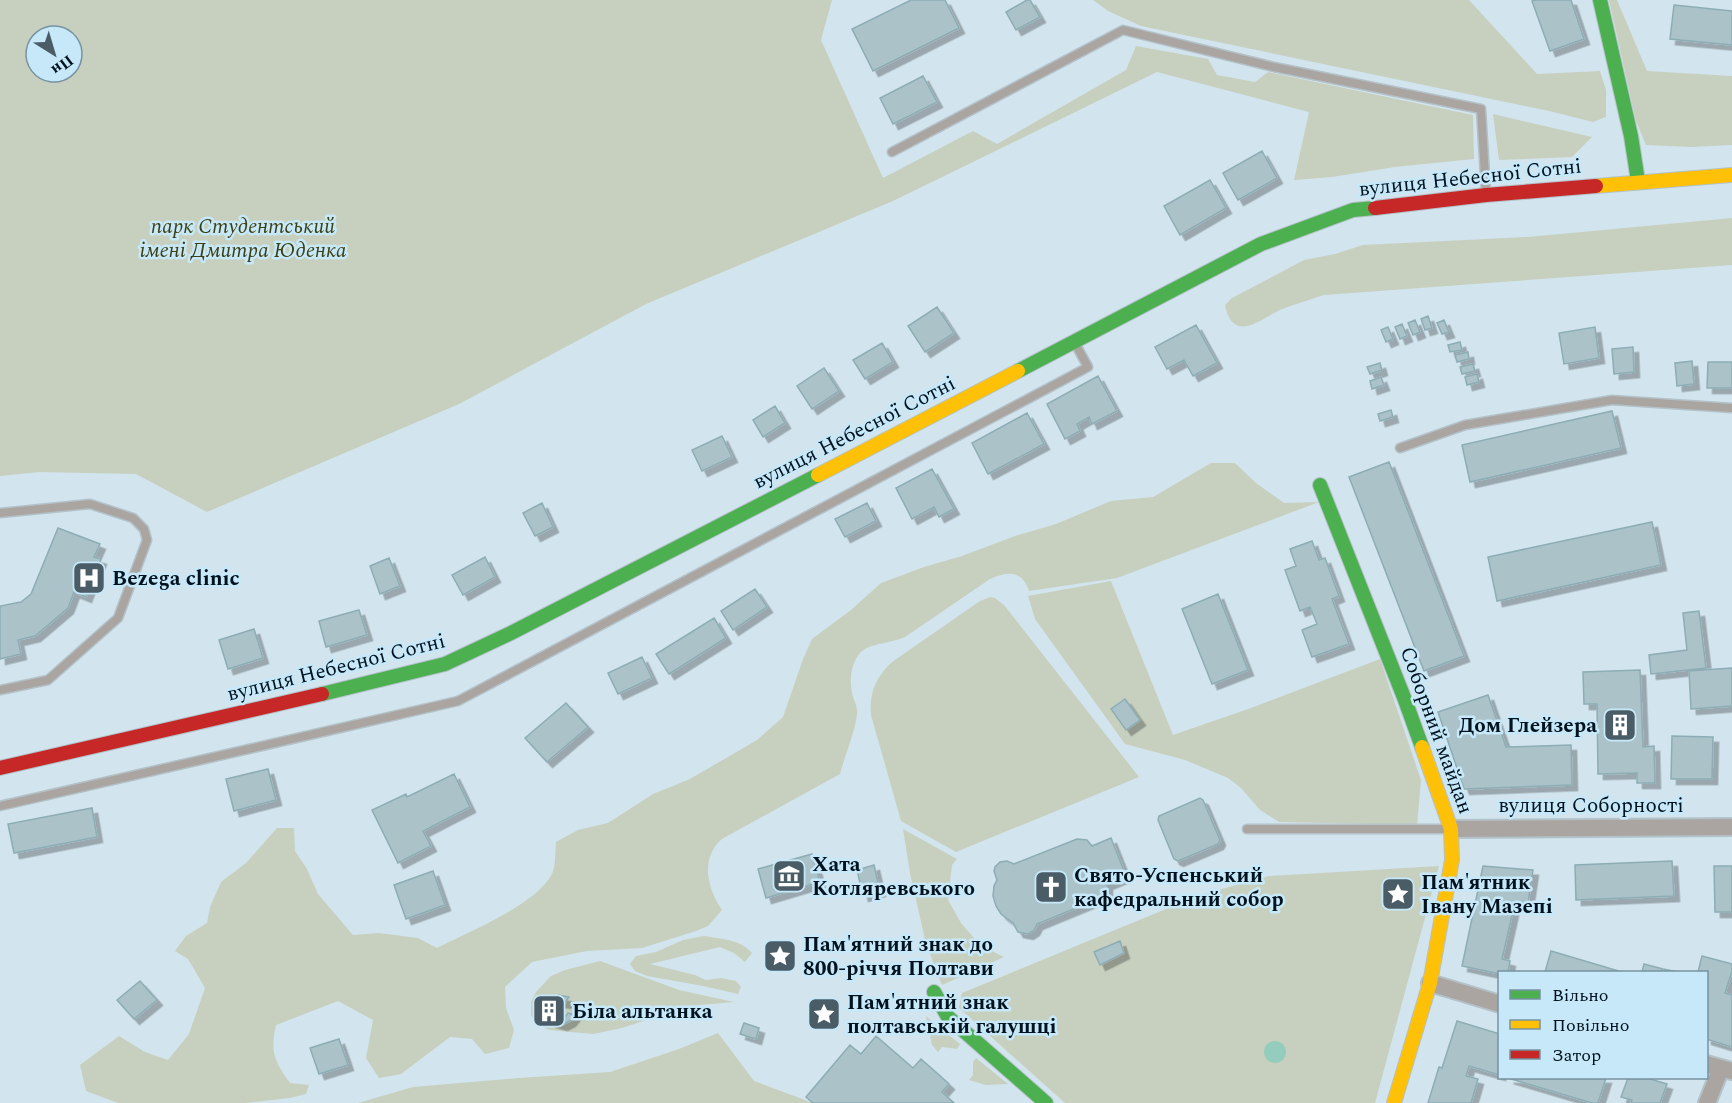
<svg xmlns="http://www.w3.org/2000/svg" width="1732" height="1103" font-family="Spectral,serif">
<style>
.green{fill:#c7d0bf;fill-rule:evenodd}
.water{fill:#94ccbd}
.building{fill:#abc2c9;stroke:#8dadb5;stroke-width:1.5;filter:url(#shadow)}
.lines{fill:none;stroke-linecap:round;stroke-linejoin:round}
.lane-casing{stroke:#b3c2c9;stroke-width:11}
.street-casing{stroke:#b3c2c9;stroke-width:20}
.fast-casing{stroke:#b3c2c9;stroke-width:16}
.slow-casing{stroke:#b3c2c9;stroke-width:16}
.jam-casing{stroke:#b3c2c9;stroke-width:16}
.lane{stroke:#aba5a2;stroke-width:8}
.street{stroke:#aba5a2;stroke-width:16}
.fast{stroke:#4caf50;stroke-width:14}
.slow{stroke:#ffc107;stroke-width:14}
.jam{stroke:#c62828;stroke-width:14}
.labels{text-anchor:middle;stroke-width:5;stroke-linejoin:round;paint-order:stroke}
.street-label{font-size:21px;fill:#00121e;stroke:#c6e8f9}
.park-label{font-size:21px;font-style:italic;fill:#3e3f10;stroke:#c6e8f9}
.poi-label{font-size:21px;font-weight:bold;fill:#00121e;stroke:#c6e8f9;text-anchor:start}
</style>
<defs>
<filter id="shadow"><feDropShadow dx="5.5" dy="5.5" stdDeviation="0" flood-color="#0004"/></filter>
</defs>
<rect width="100%" height="100%" fill="#d2e4ed"/>
<path class="green" d="M0 0H832L821 40 883 178 973 131 997 144 1126 70 1136 46 1208 59 1217 75 1255 82 1268 72 1473 115 1474 159 1395 167 1332 177 1294 180 1309 112 1157 72 893 201 646 304 459 404 207 512 136 474 39 472 0 476ZM36 36H72V72H36Z
M1093 0H1469L1537 74 1600 71 1606 90V117L1593 122 1549 111 1141 26 1108 11Z
M1609 0H1617L1647 71 1732 76V145L1691 147 1646 145 1636 121Z
M1493 114 1592 137 1572 157 1499 160Z
M1732 218V265L1324 295C1310 300 1294 304 1280 310 1259 320 1233 344 1225 305L1232 298 1304 260 1335 254 1363 245 1528 237Z
M1211 463H1235L1256 483 1284 503 1319 502 1117 578 1029 591C1022 570 1008 571 990 579L905 637C893 643 870 643 861 652 850 664 849 682 853 697 855 702 858 709 857 715 854 735 845 755 840 774L722 839C700 858 707 888 722 910L708 926 696 931 642 948 587 951 532 962 505 987 506 1008 514 1030 509 1048 485 1054 472 1039 450 1037 401 1074 379 1078 366 1058 373 1020 338 1001 276 1025C270 1052 274 1061 290 1083L309 1085 306 1094 290 1098 246 1103H118L86 1091 80 1065 119 1036 145 1052 168 1060 189 1034 205 988 188 959 175 951 186 936 207 923 210 907 221 882 246 863 277 828H294L295 851 307 869 318 894 353 935 379 933 418 938 437 948C468 932 536 905 552 874 556 866 555 851 556 842L578 830 608 823 653 794 690 779 757 740 783 717 803 659 812 639 851 610 881 583 924 567 962 556 1015 536 1056 524 1111 501 1153 497Z
M1111 581 1173 735 1251 708 1380 659 1421 780 1417 825 1279 822 1260 810 1241 788 1228 778 1185 760 1125 744 1035 619 1028 596Z
M990 597 995 598 1004 605 1139 777 956 852 901 821 871 715C869 693 876 677 892 662L980 601Z
M903 829 957 859 952 865 948 900 961 923 980 945 1004 957 942 985 926 944 910 873Z
M1439 866 1375 1103H1065L959 1008 962 993 1200 895 1269 876Z
M704 936C721 939 740 939 752 953L745 962 734 953 720 947 650 964 695 975 706 980 721 978 736 981 741 987 738 994 703 986 647 976 635 971 630 964 636 956 656 952 683 940Z
M600 961 679 990 734 1002 675 1007 650 1019 622 1028 593 1034 549 1030 542 1026 531 1016V1002L536 992 551 976 565 970Z
M926 1016 960 1044 957 1049 942 1047 938 1052 932 1045Z
M718 1033 754 1081 813 1103H358L413 1087 519 1078 610 1072 679 1049Z
M976 1058 1008 1084 986 1085 969 1080 973 1075V1062Z"/>
<path class="water" d="M1264 1052a11 11 0 1 1 22 0a11 11 0 1 1-22 0Z"/>
<path class="building" d="M911 0H945L959 28 873 71 852 29Z
M1027 0H1030L1040 17 1016 30 1006 12Z
M1536 0H1571L1584 39 1550 51 1532 1Z
M1674 5 1732 11V45L1670 39Z
M923 76 937 102 893 124 880 98Z
M1262 151 1277 178 1238 200 1223 173Z
M1210 180 1226 208 1180 235 1164 206Z
M937 307 954 333 925 352 908 326Z
M1428 316 1432 328 1425 330 1421 319Z
M1415 320 1420 332 1413 335 1408 323Z
M1444 320 1449 332 1442 334 1437 323Z
M1402 324 1407 336 1400 339 1395 327Z
M1196 325 1217 363 1193 376 1184 360 1167 369 1155 347Z
M1388 327 1393 339 1386 342 1381 330Z
M1595 327 1599 358 1564 364 1559 333Z
M1460 342 1462 350 1450 352 1448 345Z
M882 343 893 362 865 379 853 360Z
M1633 347 1634 372 1614 374 1612 349Z
M1468 352 1469 359 1457 362 1455 355Z
M1692 361 1694 384 1677 386 1675 363Z
M1708 362H1732V388H1707Z
M1380 363 1382 370 1370 374 1367 367Z
M1473 364 1475 371 1462 374 1460 367Z
M824 368 839 391 812 409 797 386Z
M1477 374 1479 382 1467 385 1465 377Z
M1098 376 1117 411 1092 424 1089 417 1077 424 1080 431 1065 439 1047 404Z
M1381 377 1384 385 1372 389 1370 381Z
M775 406 785 423 763 437 753 420Z
M1391 410 1393 417 1380 421 1378 414Z
M1612 411 1621 448 1470 482 1462 445Z
M1027 413 1044 444 988 474 972 443Z
M722 436 732 457 702 471 692 450Z
M1389 462 1464 656 1424 671 1349 477Z
M932 469 954 509 939 517 934 507 912 519 896 488Z
M542 503 553 527 535 536 523 513Z
M867 503 876 521 845 537 835 519Z
M1652 522 1661 565 1497 601 1488 557Z
M58 528 100 544 94 557 101 559 86 597 74 592 68 608 35 636 18 640 21 654 0 659V606L21 602 31 594Z
M1312 541 1319 560 1325 558 1339 596 1332 599 1349 644 1312 657 1302 630 1317 624 1310 607 1300 611 1285 570 1296 566 1290 549Z
M485 557 495 577 463 595 452 575Z
M389 558 400 586 380 594 370 566Z
M755 589 767 607 733 630 721 611Z
M1218 594 1248 670 1212 684 1182 609Z
M359 610 367 635 326 647 319 621Z
M1699 611 1706 668 1651 674 1649 655 1687 650 1683 613Z
M714 618 726 638 669 674 656 654Z
M254 629 263 658 228 669 219 640Z
M642 657 652 678 618 694 608 673Z
M1732 668V706L1691 709 1689 671Z
M1640 670 1643 747 1654 746 1655 783H1637V773L1598 774 1597 704H1584L1583 672Z
M1488 695 1506 747 1571 745 1572 785 1464 789 1438 712Z
M1125 699 1140 720 1126 730 1111 709Z
M566 703 588 727 547 762 525 738Z
M1672 736 1713 737 1712 779H1671Z
M268 769 276 800 234 811 226 779Z
M454 774 470 807 423 831 431 846 398 863 372 810 406 794 407 797Z
M1200 798 1203 800 1220 840 1218 844 1178 861 1174 859 1158 820 1159 816Z
M92 808 97 837 14 853 8 824Z
M1111 838 1126 876 1107 884V891L1103 897 1037 924 1034 930 1028 934 1018 932 1013 923 1001 914 996 906 993 896 994 886 997 880 994 871 995 867 1000 862 1007 861 1014 864 1077 839 1087 840 1092 846Z
M812 854 820 882 766 898 758 869Z
M1672 861 1674 896 1576 900 1575 865Z
M874 865 880 891 863 896 857 870Z
M1483 866 1533 870 1528 903 1515 902 1502 959 1510 961 1508 972 1500 974 1462 966Z
M1714 866H1732V912H1715Z
M433 871 445 905 406 919 394 885Z
M1120 941 1124 953 1100 965 1094 952Z
M1551 951 1622 972H1545Z
M1702 956 1732 964V971L1725 993 1732 995V1047L1706 1039V972H1698Z
M1644 964 1663 969 1678 972H1642Z
M140 981 157 1000 134 1019 117 1000Z
M558 995 569 997 565 1003 560 1002 555 1004 552 1009 554 1015 559 1018 565 1017 568 1013 575 1015 570 1021 562 1025 551 1022 547 1017 545 1012 548 1001Z
M1457 1021 1500 1034V1075L1469 1066 1466 1076 1478 1079 1471 1103H1428L1439 1067 1442 1068Z
M744 1023 759 1028 756 1039 740 1034Z
M876 1036 913 1068 921 1059 938 1074 949 1084 942 1092 954 1103H813L806 1097 850 1045 861 1054Z
M339 1039 348 1065 319 1074 310 1048Z
M1508 1078H1606L1598 1103H1592Z
M1628 1078H1647L1667 1084 1660 1103H1631L1632 1100 1621 1097Z"/>
<g class="lines">
<defs>
<path id="lane" d="M892 152 1123 30 1274 67 1481 109 1486 192
M1400 448 1465 425 1612 400 1732 408
M0 513 90 504 133 518 144 529 147 540 118 618 48 680 0 690
M0 806 458 701 1088 367 1076 345
M1247 829H1447"/>
<path id="street" d="M1451 829 1732 827
M1430 983 1500 1004
M1706 1064 1732 1071
M1707 1103 1721 1068"/>
<path id="fast" d="M1600 0 1631 136 1638 181
M1018 371 1261 244 1353 210 1375 208
M1320 485 1405 700 1422 747
M322 694 445 664 511 633 818 475
M934 992 948 1017 1046 1103"/>
<path id="slow" d="M1596 186 1732 175
M818 475 1018 371
M1394 1103 1430 983 1452 860 1451 829 1422 747"/>
<path id="jam" d="M1375 208 1486 195 1596 186
M0 768 322 694"/>
</defs>
<use href="#lane" class="lane-casing"/>
<use href="#street" class="street-casing"/>
<use href="#fast" class="fast-casing"/>
<use href="#slow" class="slow-casing"/>
<use href="#jam" class="jam-casing"/>
<use href="#lane" class="lane"/>
<use href="#street" class="street"/>
<use href="#fast" class="fast"/>
<use href="#slow" class="slow"/>
<use href="#jam" class="jam"/>
</g>
<defs>
<symbol id="hospital-square" viewBox="-11 -11 22 22"><rect x="-9" y="-9" width="18" height="18" rx="4" fill="#4a5c66" stroke="#c6e8f9"/><path d="M-5-5h3v3.5h4V-5h3V5h-3V1.5h-4V5h-3Z" fill="#fff"/></symbol>
<symbol id="building-square" viewBox="-11 -11 22 22"><rect x="-9" y="-9" width="18" height="18" rx="4" fill="#4a5c66" stroke="#c6e8f9"/><path d="M-4-6H4V6H1V3H-1V6H-4ZM-2.5-4.3h1.7v1.8h-1.7ZM.8-4.3h1.7v1.8H.8ZM-2.5-1h1.7V.8h-1.7ZM.8-1h1.7V.8H.8Z" fill="#fff"/></symbol>
<symbol id="museum-square" viewBox="-11 -11 22 22"><rect x="-9" y="-9" width="18" height="18" rx="4" fill="#4a5c66" stroke="#c6e8f9"/><path d="M0-6L6-3V-2H-6V-3ZM-5-1h2V3h-2ZM-1-1h2V3h-2ZM3-1h2V3H3ZM-6 4H6V6H-6Z" fill="#fff"/></symbol>
<symbol id="church-square" viewBox="-11 -11 22 22"><rect x="-9" y="-9" width="18" height="18" rx="4" fill="#4a5c66" stroke="#c6e8f9"/><path d="M-1.2-6h2.4v3.5h3.3v2.4h-3.3V6h-2.4V-.1h-3.3v-2.4h3.3Z" fill="#fff"/></symbol>
<symbol id="sight-square" viewBox="-11 -11 22 22"><rect x="-9" y="-9" width="18" height="18" rx="4" fill="#4a5c66" stroke="#c6e8f9"/><path d="M0-6L1.8-2.2L6-1.7L2.9 1.2L3.7 5.4L0 3.3L-3.7 5.4L-2.9 1.2L-6-1.7L-1.8-2.2Z" fill="#fff"/></symbol>
</defs>
<g fill-rule="evenodd">
<use href="#hospital-square" x="70" y="559" width="38" height="38"/>
<use href="#building-square" x="1601" y="706" width="38" height="38"/>
<use href="#museum-square" x="770" y="857" width="38" height="38"/>
<use href="#church-square" x="1032" y="868" width="38" height="38"/>
<use href="#sight-square" x="1379" y="875" width="38" height="38"/>
<use href="#sight-square" x="761" y="937" width="38" height="38"/>
<use href="#building-square" x="530" y="992" width="38" height="38"/>
<use href="#sight-square" x="805" y="995" width="38" height="38"/>
</g>
<g class="labels">
<g class="street-label">
<text transform="translate(1470 177) rotate(-6)" y="7">вулиця Небесної Сотні</text>
<text transform="translate(854 432) rotate(-27)" y="7">вулиця Небесної Сотні</text>
<text transform="translate(336 667) rotate(-14)" y="7">вулиця Небесної Сотні</text>
<text transform="translate(1437 730) rotate(70)" y="7">Соборний майдан</text>
<text x="1591" y="812">вулиця Соборності</text>
</g>
<g class="park-label">
<text x="243" y="233">парк Студентський<tspan x="243" dy="24">імені Дмитра Юденка</tspan></text>
</g>
<g class="poi-label">
<text x="112" y="585">Bezega clinic</text>
<text x="1597" y="732" text-anchor="end">Дом Глейзера</text>
<text x="812" y="871">Хата<tspan x="812" dy="24">Котляревського</tspan></text>
<text x="1074" y="882">Свято-Успенський<tspan x="1074" dy="24">кафедральний собор</tspan></text>
<text x="1421" y="889">Пам'ятник<tspan x="1421" dy="24">Івану Мазепі</tspan></text>
<text x="803" y="951">Пам'ятний знак до<tspan x="803" dy="24">800-річчя Полтави</tspan></text>
<text x="847" y="1009">Пам'ятний знак<tspan x="847" dy="24">полтавській галушці</tspan></text>
<text x="572" y="1018">Біла альтанка</text>
</g>
</g>
<rect x="1498" y="971" width="210" height="108" fill="#c6e8f9" stroke="#7792a1" stroke-width="1.5"/>
<rect x="1510" y="990" width="30" height="9" fill="#4caf50" stroke="#7792a1" stroke-width="1.5"/>
<text x="1552" y="1001" font-size="18" fill="#00121e">Вільно</text>
<rect x="1510" y="1020" width="30" height="9" fill="#ffc107" stroke="#7792a1" stroke-width="1.5"/>
<text x="1552" y="1031" font-size="18" fill="#00121e">Повільно</text>
<rect x="1510" y="1050" width="30" height="9" fill="#c62828" stroke="#7792a1" stroke-width="1.5"/>
<text x="1552" y="1061" font-size="18" fill="#00121e">Затор</text>
<g transform="translate(54 54) rotate(143)"><circle r="28" fill="#c6e8f9" stroke="#7792a1" stroke-width="1.5"/>
<path d="M0-4.5L10 22L0 15L-10 22Z" fill="#4a5c66"/>
<text y="-9" font-size="16" font-weight="bold" text-anchor="middle" fill="#00121e">Пн</text>
</g>
</svg>
